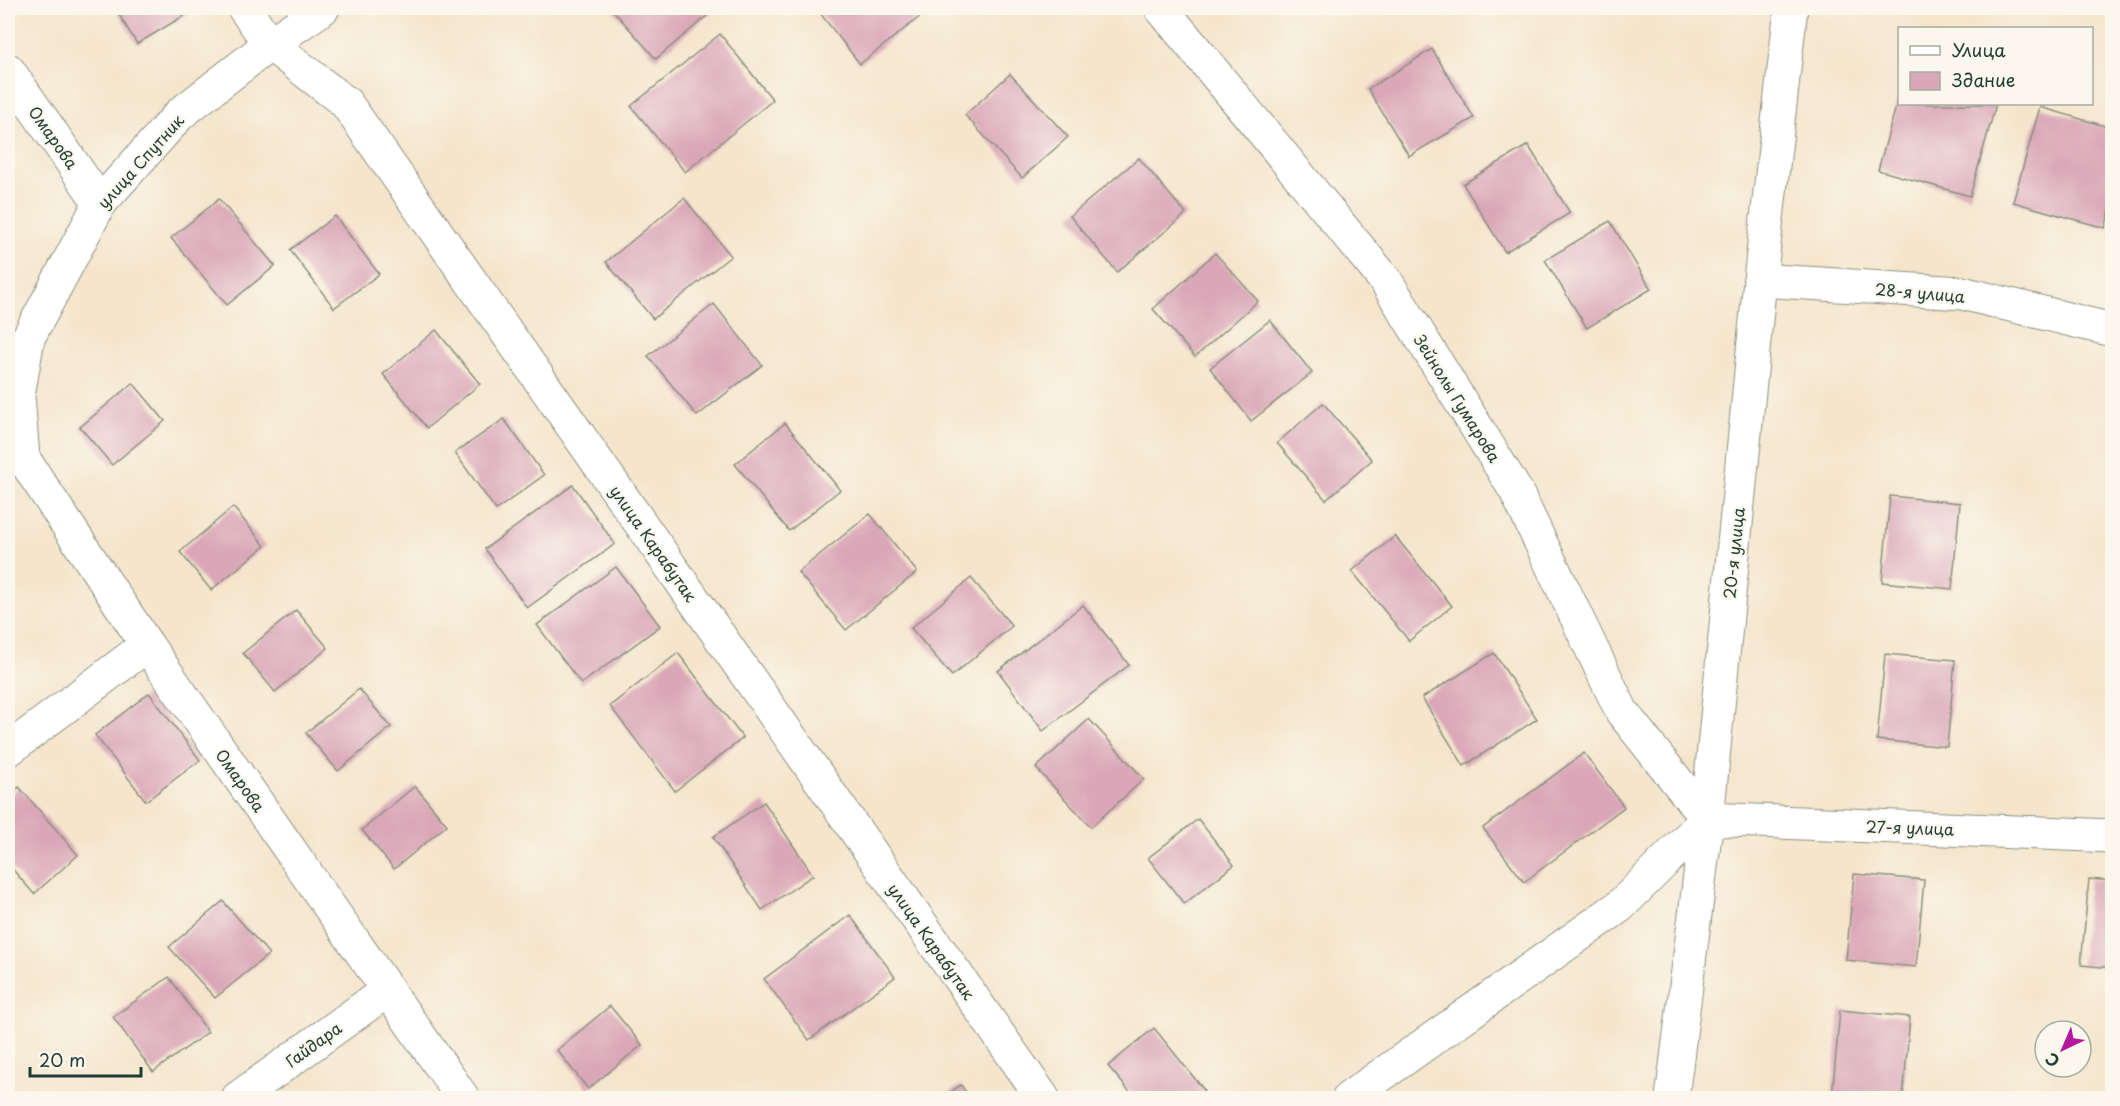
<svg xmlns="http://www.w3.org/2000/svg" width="2120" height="1106" viewBox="0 0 2120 1106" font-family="'Playpen Sans',sans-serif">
<rect width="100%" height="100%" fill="#fbf7ec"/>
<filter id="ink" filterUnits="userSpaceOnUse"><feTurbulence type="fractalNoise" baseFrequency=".0167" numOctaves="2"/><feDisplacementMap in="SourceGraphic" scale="12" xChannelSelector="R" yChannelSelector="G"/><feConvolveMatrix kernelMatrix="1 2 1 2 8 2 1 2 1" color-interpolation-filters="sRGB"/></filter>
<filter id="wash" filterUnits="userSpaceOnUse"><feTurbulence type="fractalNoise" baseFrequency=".008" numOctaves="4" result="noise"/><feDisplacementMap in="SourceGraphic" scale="24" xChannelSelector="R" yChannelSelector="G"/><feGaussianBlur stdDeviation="1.35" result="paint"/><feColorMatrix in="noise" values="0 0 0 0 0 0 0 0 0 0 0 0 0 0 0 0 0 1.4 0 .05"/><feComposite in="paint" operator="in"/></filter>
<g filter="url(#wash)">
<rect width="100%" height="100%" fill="#f5e5cc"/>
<g id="blocks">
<g fill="#daa7b8">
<path d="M115 8H197L137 44Z"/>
<path d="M611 8H714L715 9 656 59Z"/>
<path d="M816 8H931L860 64Z"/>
<path d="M720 34 773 100 685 172 631 106Z"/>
<path d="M1432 49 1474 118 1409 156 1368 89Z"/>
<path d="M1010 74 1068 137 1022 178 965 115Z"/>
<path d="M1899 96 1900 104H1996L1970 196 1878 170Z"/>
<path d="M2040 107 2112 128V203L2105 228 2013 202Z"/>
<path d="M1528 145 1570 213 1505 252 1463 184Z"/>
<path d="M1139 158 1186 214 1117 272 1070 216Z"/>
<path d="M684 198 731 256 653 319 606 262Z"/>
<path d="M219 199 275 266 227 305 171 238Z"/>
<path d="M335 216 379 274 334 308 290 250Z"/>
<path d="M1610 221 1651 289 1587 328 1545 260Z"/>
<path d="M1215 253 1258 301 1195 357 1153 309Z"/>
<path d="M714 304 762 365 697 416 648 356Z"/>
<path d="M1270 320 1312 373 1251 421 1210 368Z"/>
<path d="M436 330 480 384 427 428 383 374Z"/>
<path d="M133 383 165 421 112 465 80 427Z"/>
<path d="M1323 403 1372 460 1326 500 1277 443Z"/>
<path d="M504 419 544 475 496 510 455 453Z"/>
<path d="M785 423 840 490 789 531 735 464Z"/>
<path d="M573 485 615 544 527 608 485 549Z"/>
<path d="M1890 496 1960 503 1952 589 1882 582Z"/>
<path d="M233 507 265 546 211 590 180 552Z"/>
<path d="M870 514 917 572 846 630 798 572Z"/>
<path d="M1395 536 1452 606 1409 641 1352 571Z"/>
<path d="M616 567 660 626 581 684 537 625Z"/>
<path d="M971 578 1012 626 952 676 911 628Z"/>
<path d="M1083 605 1129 665 1043 731 998 671Z"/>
<path d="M296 610 328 648 275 692 243 653Z"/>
<path d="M678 653 743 738 675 791 610 706Z"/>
<path d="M1494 653 1537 719 1464 766 1422 698Z"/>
<path d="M1885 654 1955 660 1947 747 1877 740Z"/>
<path d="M359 689 391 727 338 771 306 733Z"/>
<path d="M149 693 200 760 146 801 95 735Z"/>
<path d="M1089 719 1144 779 1091 827 1036 768Z"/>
<path d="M1584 753 1624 807 1524 882 1483 828Z"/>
<path d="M415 786 447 825 394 869 362 830Z"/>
<path d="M19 787 78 855 34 894 8 864V797Z"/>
<path d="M764 802 813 875 762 910 713 837Z"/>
<path d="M1198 819 1234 865 1184 904 1148 858Z"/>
<path d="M1854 874 1924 880 1916 967 1846 960Z"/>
<path d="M2089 879 2112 881V968L2081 965Z"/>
<path d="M223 901 269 954 215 998 169 947Z"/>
<path d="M850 915 895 977 809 1040 764 979Z"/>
<path d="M169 977 208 1032 153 1072 113 1017Z"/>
<path d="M610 1006 642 1045 588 1089 557 1050Z"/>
<path d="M1840 1010 1910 1017 1903 1098 1832 1097Z"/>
<path d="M1154 1028 1204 1090 1194 1098H1135L1108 1066Z"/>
<path d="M961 1085 970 1098H941Z"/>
</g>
</g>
</g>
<g filter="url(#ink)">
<use href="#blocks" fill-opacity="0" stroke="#8a9180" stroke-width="1.5"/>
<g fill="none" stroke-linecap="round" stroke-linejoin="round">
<g stroke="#8a9180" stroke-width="35">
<g id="minor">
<path d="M244 8 270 44 346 103 1043 1098"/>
<path d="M323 8 270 44 180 114 100 203 28 338 18 396 23 458 147 645 463 1098"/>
<path d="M1161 8 1386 281 1516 491 1622 712 1707 819"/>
<path d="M8 70 100 203"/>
<path d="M1760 280 1962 293 2112 330"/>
<path d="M8 750 147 645"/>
<path d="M1707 819 2112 836"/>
<path d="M238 1098 388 990"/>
<path d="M1349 1098 1620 906 1707 819"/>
<path d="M1672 1098 1707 819 1760 280 1791 8"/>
</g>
</g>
<use href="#minor" stroke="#fff" stroke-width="33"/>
</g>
</g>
<g text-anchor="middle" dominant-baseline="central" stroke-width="4.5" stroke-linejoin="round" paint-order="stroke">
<g font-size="16" fill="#1f3d34" stroke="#fbf7ec">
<text transform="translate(54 137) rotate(55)">Омарова</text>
<text transform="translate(140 161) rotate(-48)">улица Спутник</text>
<text transform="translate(1920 292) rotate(5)">28-я улица</text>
<text transform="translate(1458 398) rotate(58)">Зейнолы Гумарова</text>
<text transform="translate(654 543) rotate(55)">улица Карабутак</text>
<text transform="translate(1733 553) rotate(-84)">20-я улица</text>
<text transform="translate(241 780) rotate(55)">Омарова</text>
<text transform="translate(1910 827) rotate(2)">27-я улица</text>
<text transform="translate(932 941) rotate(55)">улица Карабутак</text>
<text transform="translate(313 1044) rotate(-36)">Гайдара</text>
</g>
</g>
<rect width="2120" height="1106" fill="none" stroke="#fbf7ec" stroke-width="30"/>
<rect x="1898" y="27" width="195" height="78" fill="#fbf7ec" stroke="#a3ada2" stroke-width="1.5"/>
<rect x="1910" y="46" width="30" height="9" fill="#ffffff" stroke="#a3ada2" stroke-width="1.5"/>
<text x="1952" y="57" font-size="18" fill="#1f3d34">Улица</text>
<rect x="1910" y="72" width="30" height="18" fill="#daa7b8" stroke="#a3ada2" stroke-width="1.5"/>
<text x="1952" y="87" font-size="18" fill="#1f3d34">Здание</text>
<g transform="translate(2063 1049) rotate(224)"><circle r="28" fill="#fbf7ec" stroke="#a3ada2" stroke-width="1.5"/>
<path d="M0-4.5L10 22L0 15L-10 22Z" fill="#b5179e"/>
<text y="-9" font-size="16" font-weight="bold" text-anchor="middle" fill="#1f3d34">С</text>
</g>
<path d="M30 1067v9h111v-9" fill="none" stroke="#1f3d34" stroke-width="3"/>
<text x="39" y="1067" font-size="18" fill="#1f3d34" stroke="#fbf7ec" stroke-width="4.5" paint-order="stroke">20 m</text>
</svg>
